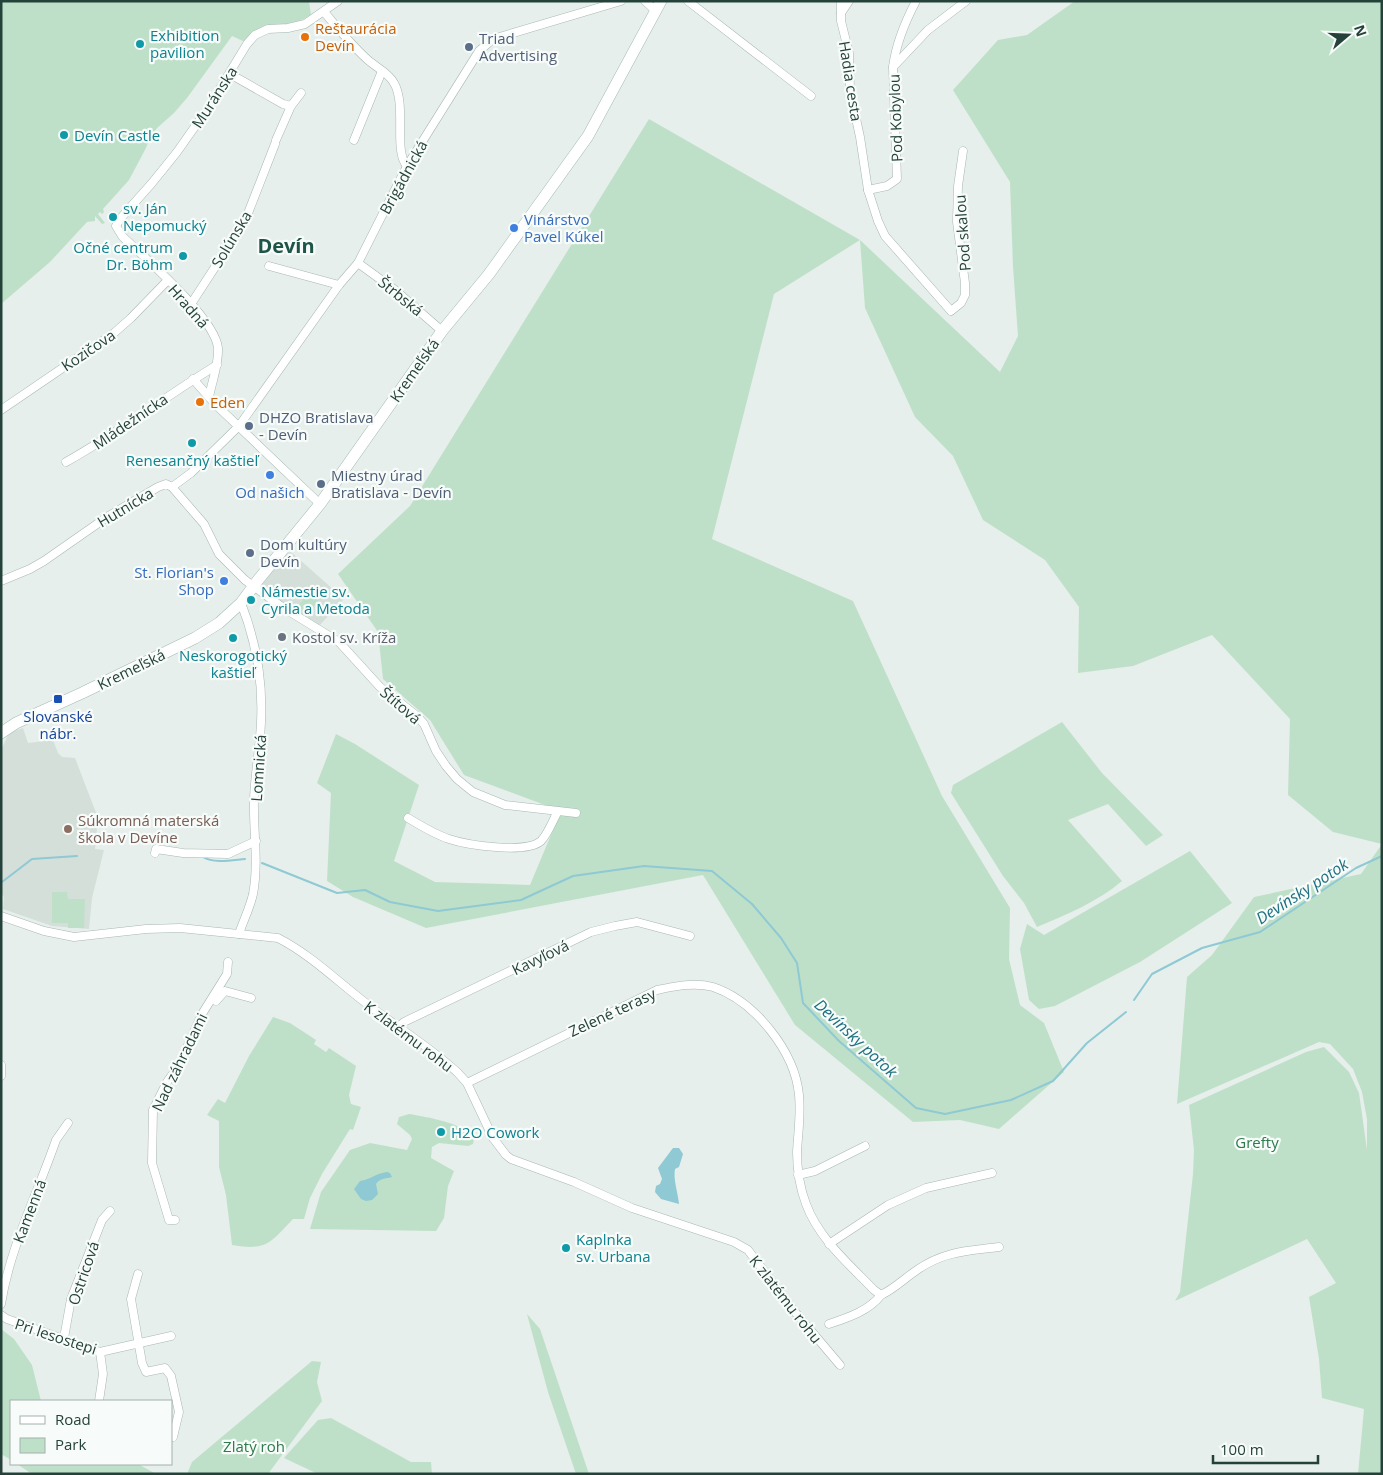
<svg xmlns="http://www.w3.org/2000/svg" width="1383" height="1475" viewBox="0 0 1383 1475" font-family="'Open Sans',sans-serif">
<rect width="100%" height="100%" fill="#e6efeb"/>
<g fill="#d4dfda">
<path d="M290 551 344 599 318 627 291 611 263 589 260 584Z"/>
<path d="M23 728 28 743 53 740 58 753 62 757 75 758 98 818 95 849 104 850 92 898 89 929 52 926 3 909 4 897 1 893V750L9 733Z"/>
</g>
<g fill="#bfe0c8">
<path d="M1 1H309L311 15C306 17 301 21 296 22 275 28 260 21 245 42L232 36 187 98 174 113 157 128 149 140 146 148 129 180 103 209 104 212 102 214 100 212 98 214 105 223 102 224 95 216V221L87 222 50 262 1 304Z"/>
<path d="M1075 1H1382V1474H1358L1364 1409 1322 1398 1319 1359 1309 1297 1336 1283 1307 1239 1175 1301 1180 1292 1193 1174 1194 1150 1189 1105 1306 1052 1324 1047 1349 1072 1359 1093 1367 1150V1119L1362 1092 1353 1069 1330 1044 1319 1042 1177 1104 1187 977 1212 955 1254 897 1361 874 1382 844 1333 832 1288 795 1290 719 1212 635 1133 666 1078 673 1079 607 1045 560 983 520 953 456 915 417 865 308 860 240 774 294 712 539 853 601 942 796 1010 908 1009 959 1020 1005 1044 1023 1064 1072 999 1129 960 1120 913 1122 795 1025 703 875 426 928 353 897 327 881 331 793 317 783 336 734 355 744 419 785 394 861 435 882 530 885 561 811 464 775 430 720 383 679 378 632 338 574 410 506 649 119 860 240 1000 372 1018 336 1013 267 1010 182 953 90 998 40 1027 35Z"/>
<path d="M317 585 326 592 303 618 293 612 312 589H314Z"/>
<path d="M1062 722 1102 773 1163 835 1146 846 1108 804 1068 820 1122 881C1098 902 1065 915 1037 927L1024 903 1003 876 951 793 953 785Z"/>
<path d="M1190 851 1232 903 1140 962 1055 1006 1039 1009 1029 1000 1020 949 1027 924 1044 935Z"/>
<path d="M52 892H67L68 899H85L84 928H68V923H52Z"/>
<path d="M273 1017 290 1023 316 1040 314 1044 326 1052 329 1048 356 1066 349 1095 351 1104 361 1107 353 1130 350 1129 322 1174 310 1198 304 1219H293C270 1243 267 1251 232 1245L226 1195 219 1167V1121L207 1115 218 1099 225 1103 249 1056Z"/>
<path d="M409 1114C426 1117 465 1123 474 1138L473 1144 468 1146 439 1143 432 1147 431 1158 454 1171 448 1186 444 1218 436 1231 310 1229 321 1192 350 1150 370 1143 407 1150 412 1139 410 1135 397 1124 399 1117Z"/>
<path d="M527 1314 540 1329 589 1474H576L548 1392Z"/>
<path d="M1 1329 14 1339 32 1365 41 1401H11V1460L1 1454Z"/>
<path d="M312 1361 321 1362 317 1382 322 1401 268 1474H187L192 1462Z"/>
<path d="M331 1418 411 1462H431L432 1474H318L284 1458 318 1420Z"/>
<path d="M17 1464H138L156 1474H32Z"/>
</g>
<g fill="#8ec9d4">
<path d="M673 1148H679L683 1154 679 1167 675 1169C673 1179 678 1193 679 1204L661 1199 655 1192 656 1186 660 1184 662 1179 658 1168Z"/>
<path d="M387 1172 390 1173 392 1177C385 1179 380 1178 376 1184L378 1194 372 1200 366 1201 361 1199 354 1189 360 1181C370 1180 376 1173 387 1172Z"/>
</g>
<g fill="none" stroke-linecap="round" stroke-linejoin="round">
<g stroke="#8ec9d4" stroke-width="2">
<path d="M203 857C214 864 233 860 245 859"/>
<path d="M262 863 337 893 365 890 390 902 438 911 521 900 573 876 644 866 712 871 752 904 781 938 797 963 803 1003 839 1041 916 1108 945 1114 1011 1100 1053 1081 1087 1043 1126 1012"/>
<path d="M2 882 32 859 77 856"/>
<path d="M1134 1000 1152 974 1202 948 1260 932 1356 868 1382 856"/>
</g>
<g stroke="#a8b8b2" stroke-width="9">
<g id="street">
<path d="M645 1 656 11"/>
<path d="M688 1 811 96"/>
<path d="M841 1V21L849 53 850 91 860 137 868 190 878 221 885 236 951 311 961 303 965 295V283L957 222 958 186 963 151"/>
<path d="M324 12C338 28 352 46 368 60 377 68 389 73 394 83 407 105 393 151 407 166"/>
<path d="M841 13 849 1"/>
<path d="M893 67 928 30 966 1"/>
<path d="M230 74 283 104 291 106"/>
<path d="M276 140 291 106 301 93"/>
<path d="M354 140 382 71"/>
<path d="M868 190 887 186 897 179 893 67C896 43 905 22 916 1"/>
<path d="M358 263 395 290 442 331"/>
<path d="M269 266 339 285"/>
<path d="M191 304 245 221 275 144"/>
<path d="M193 379 216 405 320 504"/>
<path d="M209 397C212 381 219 364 218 348 215 318 145 258 122 236L116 226 120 219 152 183 177 152 208 108 247 44 255 35 268 29 288 28 305 24 338 1"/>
<path d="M1 410 114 333 131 318 167 281"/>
<path d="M66 462C118 433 166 396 217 365"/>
<path d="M172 487 191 473 239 426 339 285 358 263 407 166 479 51 493 39 621 1"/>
<path d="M1 581 30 569 44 561 107 517 158 487 166 484 172 487 204 524 219 554 245 580 282 607 339 642 380 687 417 716 424 724 436 751 446 766 457 779 473 792 505 805 576 813"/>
<path d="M408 818C421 826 434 834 449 839 467 845 526 854 541 841 548 834 553 820 558 811"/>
<path d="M155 853 156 849 183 853 228 854 256 841"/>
<path d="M1 916 44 931 74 937 146 929 180 928 278 938C313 956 340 984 371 1007 400 1029 431 1048 458 1073L467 1083 493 1138 506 1155 511 1159 574 1182 632 1208 734 1242 748 1250 795 1312 840 1365"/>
<path d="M239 934C243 921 250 908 253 894 259 862 253 831 254 799 255 773 260 748 261 722 263 682 256 641 241 603"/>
<path d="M216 1001 225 991 251 998"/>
<path d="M398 1027 404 1022 591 932 615 926 637 922 690 936"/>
<path d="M1 1065V1076"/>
<path d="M467 1083 657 990C675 986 695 982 713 987 755 1001 795 1052 799 1095 801 1115 798 1133 797 1152 797 1170 800 1188 806 1204 819 1239 849 1264 874 1290L881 1295C894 1289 905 1278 917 1270 944 1251 968 1251 999 1247"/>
<path d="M798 1175 815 1171 865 1146"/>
<path d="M175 1220H169L152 1163 153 1110 167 1082 179 1065 202 1014 227 974 228 962"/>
<path d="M829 1244 888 1205 926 1188 992 1173"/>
<path d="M138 1274 131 1299 142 1363 146 1372 165 1368 171 1376 179 1412 173 1437"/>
<path d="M1 1304C10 1247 37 1195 56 1140L68 1123"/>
<path d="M1 1315 7 1319 100 1352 171 1336"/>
<path d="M829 1324C847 1318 869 1311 881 1295"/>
<path d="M64 1338 71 1299 102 1220 110 1211"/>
<path d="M99 1401 103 1374 100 1352"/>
</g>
</g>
<g stroke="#a4bbb3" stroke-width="12">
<path id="secondary" d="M1 733 16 723 82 693 195 638 219 623 241 603 258 580 320 504 442 331 489 274 588 136 661 1"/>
</g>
<use href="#street" stroke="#fff" stroke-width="8"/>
<use href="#secondary" stroke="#fff" stroke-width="11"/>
</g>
<g fill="#e8710a" stroke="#f7fbf9" stroke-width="2">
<circle cx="305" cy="37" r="5"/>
<circle cx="200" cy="402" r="5"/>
</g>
<g fill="#0f9aa8" stroke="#f7fbf9" stroke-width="2">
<circle cx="140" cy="44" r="5"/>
<circle cx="64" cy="135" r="5"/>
<circle cx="113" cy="217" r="5"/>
<circle cx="183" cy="256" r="5"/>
<circle cx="192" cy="443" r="5"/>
<circle cx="251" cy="600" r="5"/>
<circle cx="233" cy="638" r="5"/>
<circle cx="441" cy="1132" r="5"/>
<circle cx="566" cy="1248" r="5"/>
</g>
<g fill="#5c6f8a" stroke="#f7fbf9" stroke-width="2">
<circle cx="469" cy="47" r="5"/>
<circle cx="249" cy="426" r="5"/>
<circle cx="321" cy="484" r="5"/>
<circle cx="250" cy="553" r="5"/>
</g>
<g fill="#3f7fe0" stroke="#f7fbf9" stroke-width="2">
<circle cx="514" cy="228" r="5"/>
<circle cx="270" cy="475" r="5"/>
<circle cx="224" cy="581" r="5"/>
</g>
<circle fill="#6b7280" stroke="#f7fbf9" stroke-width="2" cx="282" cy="637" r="5"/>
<rect fill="#1a4fb4" stroke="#f7fbf9" stroke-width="2" x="53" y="694" width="10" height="10" rx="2.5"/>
<circle fill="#8d6e63" stroke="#f7fbf9" stroke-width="2" cx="68" cy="829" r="5"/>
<g text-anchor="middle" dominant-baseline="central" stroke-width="4.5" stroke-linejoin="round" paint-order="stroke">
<g font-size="15" fill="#c56008" stroke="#f7fbf9" text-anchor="start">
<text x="315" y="28">Reštaurácia<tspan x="315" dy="17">Devín</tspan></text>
<text x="210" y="402">Eden</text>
</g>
<g font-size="15" fill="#0d838f" stroke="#f7fbf9" text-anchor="start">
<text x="150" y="35">Exhibition<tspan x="150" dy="17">pavilion</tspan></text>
<text x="74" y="135">Devín Castle</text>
<text x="123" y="208">sv. Ján<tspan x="123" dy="17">Nepomucký</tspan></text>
<text x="173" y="247" text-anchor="end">Očné centrum<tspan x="173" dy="17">Dr. Böhm</tspan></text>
<text x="192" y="460" text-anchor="middle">Renesančný kaštieľ</text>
<text x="261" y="591">Námestie sv.<tspan x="261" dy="17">Cyrila a Metoda</tspan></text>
<text x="233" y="655" text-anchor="middle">Neskorogotický<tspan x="233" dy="17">kaštieľ</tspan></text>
<text x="451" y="1132">H2O Cowork</text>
<text x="576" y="1239">Kaplnka<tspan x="576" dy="17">sv. Urbana</tspan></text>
</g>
<g font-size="15" fill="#4e5e75" stroke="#f7fbf9" text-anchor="start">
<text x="479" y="38">Triad<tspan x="479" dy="17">Advertising</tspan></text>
<text x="259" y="417">DHZO Bratislava<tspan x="259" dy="17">- Devín</tspan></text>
<text x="331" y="475">Miestny úrad<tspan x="331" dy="17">Bratislava - Devín</tspan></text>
<text x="260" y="544">Dom kultúry<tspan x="260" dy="17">Devín</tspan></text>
</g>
<g font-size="15" fill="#24423a" stroke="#f7fbf9">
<text transform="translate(851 81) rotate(81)">Hadia cesta</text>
<text transform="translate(214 97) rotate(-57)">Muránska</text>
<text transform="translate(895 118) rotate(-92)">Pod Kobylou</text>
<text transform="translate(403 177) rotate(-61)">Brigádnická</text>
<text transform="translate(962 233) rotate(-94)">Pod skalou</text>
<text transform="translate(231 239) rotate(-59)">Solúnska</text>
<text transform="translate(401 296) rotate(39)">Štrbská</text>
<text transform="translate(189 306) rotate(49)">Hradná</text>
<text transform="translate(88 350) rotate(-34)">Kozičova</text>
<text transform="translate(414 370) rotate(-55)">Kremeľská</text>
<text transform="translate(130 421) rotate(-34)">Mládežnícka</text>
<text transform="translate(125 507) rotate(-31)">Hutnícka</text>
<text transform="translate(131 669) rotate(-26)">Kremeľská</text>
<text transform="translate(401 705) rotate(41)">Štítová</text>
<text transform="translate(258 768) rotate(-86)">Lomnická</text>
<text transform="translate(540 957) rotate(-26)">Kavyľová</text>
<text transform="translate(612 1012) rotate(-25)">Zelené terasy</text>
<text transform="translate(409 1036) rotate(37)">K zlatému rohu</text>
<text transform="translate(179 1062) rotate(-64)">Nad záhradami</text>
<text transform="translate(29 1211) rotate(-69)">Kamenná</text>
<text transform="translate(83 1273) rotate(-71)">Ostricová</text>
<text transform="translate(786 1299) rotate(52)">K zlatému rohu</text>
<text transform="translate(56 1336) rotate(18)">Pri lesostepi</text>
</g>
<g font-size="15" fill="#366cbe" stroke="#f7fbf9" text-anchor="start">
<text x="524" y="219">Vinárstvo<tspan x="524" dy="17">Pavel Kúkel</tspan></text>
<text x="270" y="492" text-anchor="middle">Od našich</text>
<text x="214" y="572" text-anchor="end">St. Florian's<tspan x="214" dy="17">Shop</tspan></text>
</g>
<g font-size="15" fill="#5b616d" stroke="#f7fbf9" text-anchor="start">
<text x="292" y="637">Kostol sv. Kríža</text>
</g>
<g font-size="15" fill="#164399" stroke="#f7fbf9">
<text x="58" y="716">Slovanské<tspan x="58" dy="17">nábr.</tspan></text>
</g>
<g font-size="15" fill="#785e54" stroke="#f7fbf9" text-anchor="start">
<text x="78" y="820">Súkromná materská<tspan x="78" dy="17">škola v Devíne</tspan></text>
</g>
<g font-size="15" fill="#2d7a4b" stroke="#f7fbf9">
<text x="1257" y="1142">Grefty</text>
<text x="254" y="1446">Zlatý roh</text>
</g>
<g font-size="16" font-style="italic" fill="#1c6f80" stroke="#f7fbf9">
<text transform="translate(1302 891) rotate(-33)">Devínsky potok</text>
<text transform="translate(856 1038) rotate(43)">Devínsky potok</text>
</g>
<g font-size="20" font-weight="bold" fill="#1f5548" stroke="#f7fbf9">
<text x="286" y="245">Devín</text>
</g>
</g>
<rect width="1383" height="1475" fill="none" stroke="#24423a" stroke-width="5"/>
<rect x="10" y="1400" width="162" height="65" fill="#f7fbf9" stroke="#a3b1ad"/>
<rect x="20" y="1416" width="25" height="8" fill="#ffffff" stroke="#a3b1ad"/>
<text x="55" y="1425" font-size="15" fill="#24423a">Road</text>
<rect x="20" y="1438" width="25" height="15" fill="#bfe0c8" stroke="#a3b1ad"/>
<text x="55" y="1450" font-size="15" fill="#24423a">Park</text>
<g transform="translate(1348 35) rotate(71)" stroke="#f7fbf9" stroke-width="4" paint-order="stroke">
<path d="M0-4L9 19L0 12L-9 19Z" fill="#24423a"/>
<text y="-8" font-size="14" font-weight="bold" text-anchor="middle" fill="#24423a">N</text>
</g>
<path d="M1213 1455v8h105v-8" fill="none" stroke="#24423a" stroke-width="2.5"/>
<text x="1220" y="1455" font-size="15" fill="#24423a" stroke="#f7fbf9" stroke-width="4" paint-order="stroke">100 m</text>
</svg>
